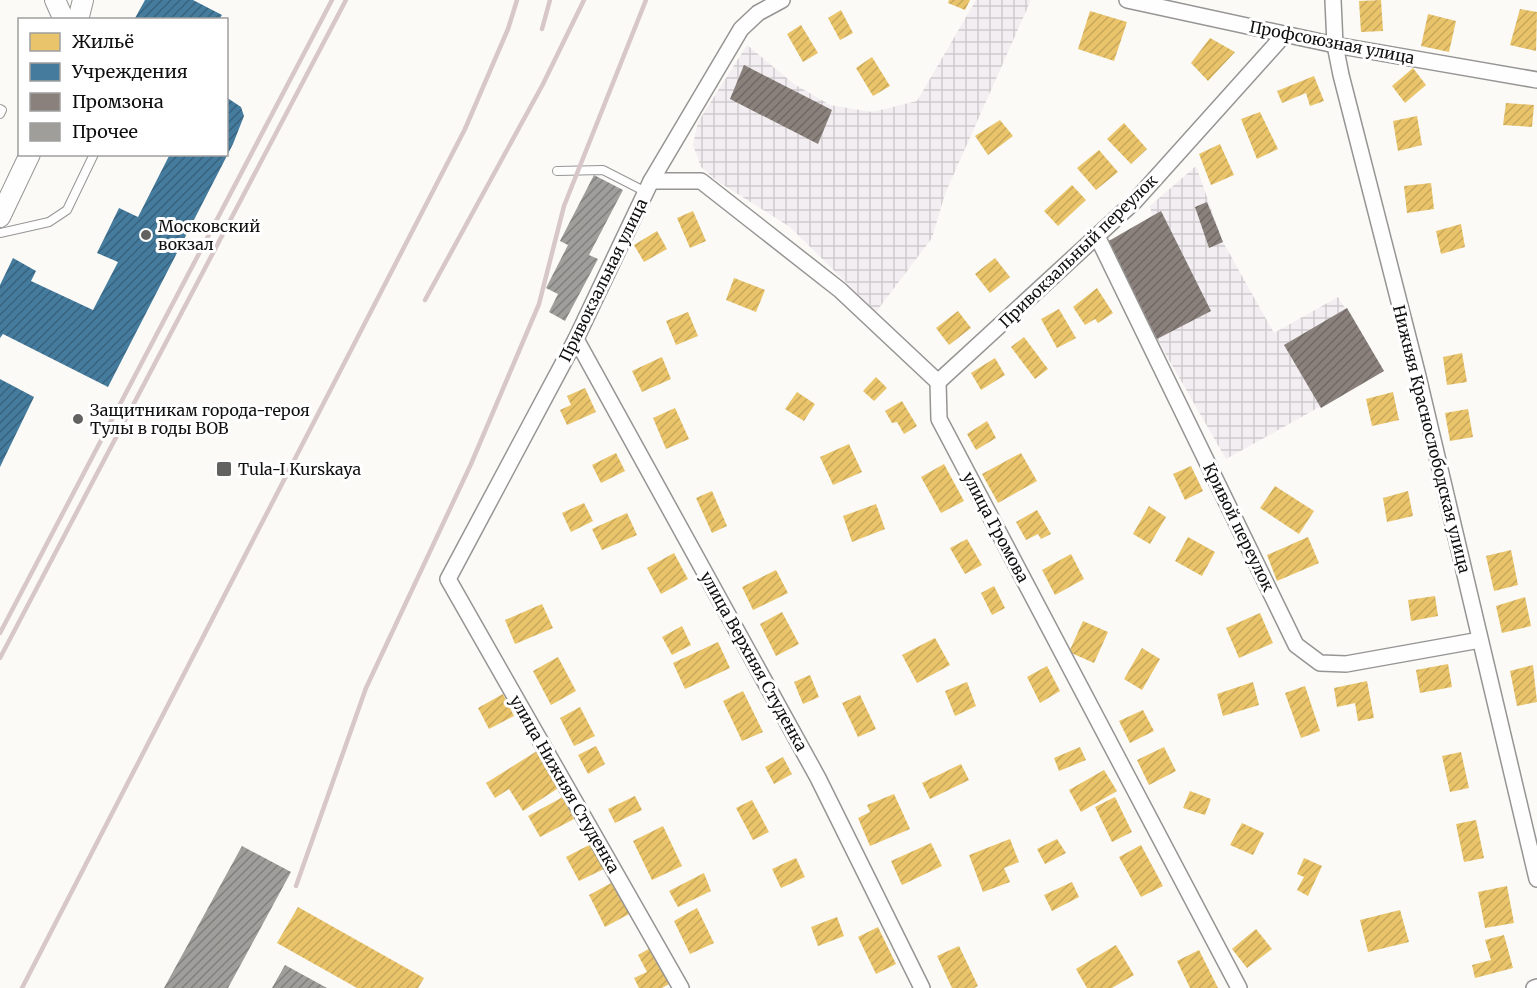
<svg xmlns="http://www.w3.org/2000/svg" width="1537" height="988" viewBox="0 0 1537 988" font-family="Merriweather,serif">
<defs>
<pattern id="industrial-grid" width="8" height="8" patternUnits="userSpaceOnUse" patternTransform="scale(1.5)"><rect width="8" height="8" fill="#f3eef1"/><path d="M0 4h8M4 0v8" fill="none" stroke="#cfcbce"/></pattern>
<pattern id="homes-hatch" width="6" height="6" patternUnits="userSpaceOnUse" patternTransform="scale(1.5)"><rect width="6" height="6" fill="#e9c46a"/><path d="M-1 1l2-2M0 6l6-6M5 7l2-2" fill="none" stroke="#c7a75b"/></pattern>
<pattern id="public-hatch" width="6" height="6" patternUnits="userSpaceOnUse" patternTransform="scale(1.5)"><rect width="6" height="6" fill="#457b9d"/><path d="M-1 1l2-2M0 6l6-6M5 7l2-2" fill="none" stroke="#38637f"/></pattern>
<pattern id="industry-hatch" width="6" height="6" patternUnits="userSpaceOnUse" patternTransform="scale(1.5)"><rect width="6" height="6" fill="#8a817c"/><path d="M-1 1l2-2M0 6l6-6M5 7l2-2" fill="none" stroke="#6f6864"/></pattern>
<pattern id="building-hatch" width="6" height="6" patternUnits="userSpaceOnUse" patternTransform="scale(1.5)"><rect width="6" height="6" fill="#9f9e9b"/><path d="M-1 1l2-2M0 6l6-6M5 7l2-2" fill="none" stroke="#807f7d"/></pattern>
</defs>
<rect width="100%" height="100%" fill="#fbfaf6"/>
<g fill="url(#industrial-grid)">
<path d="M976 0H1031L945 194 932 238 876 312 790 227 717 181 701 167 693 145 698 122 747 45 794 84 830 105 872 112 917 101Z"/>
<path d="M1196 166 1223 242 1274 333 1338 297 1384 371 1226 459 1157 339 1107 242 1152 216 1150 206Z"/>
</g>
<g fill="url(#homes-hatch)">
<path d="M949 0H970L965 10 948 3Z"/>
<path d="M1381 0 1383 31 1361 32 1359 1Z"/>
<path d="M1520 9 1537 12 1536 51 1510 45Z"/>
<path d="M841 10 853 33 840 40 828 18Z"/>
<path d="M1090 11 1127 22 1114 61 1078 49Z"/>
<path d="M1428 14 1456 21 1449 52 1421 46Z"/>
<path d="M801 25 818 53 803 62 787 34Z"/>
<path d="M1210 38 1235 52 1208 81 1191 63Z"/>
<path d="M872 57 890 86 873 96 856 68Z"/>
<path d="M1413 68 1426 85 1405 103 1392 86Z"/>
<path d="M1314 76 1324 101 1310 106 1306 93 1282 103 1277 91Z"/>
<path d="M1506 103 1534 105 1532 127 1503 125Z"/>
<path d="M1260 112 1278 149 1257 159 1241 119Z"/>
<path d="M1417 116 1422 145 1398 151 1393 121Z"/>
<path d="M1000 120 1013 136 988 155 975 136Z"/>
<path d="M1124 123 1147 149 1131 164 1107 139Z"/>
<path d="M1220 144 1234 175 1211 185 1199 154Z"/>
<path d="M1099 150 1118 172 1096 190 1077 168Z"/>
<path d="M1431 183 1434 209 1407 213 1404 186Z"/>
<path d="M1072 185 1086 200 1058 226 1044 211Z"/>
<path d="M693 211 706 241 690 248 677 218Z"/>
<path d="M1461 224 1465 247 1441 254 1436 231Z"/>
<path d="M657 231 667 249 644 262 634 245Z"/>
<path d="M995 258 1010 277 990 293 975 274Z"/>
<path d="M734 278 765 290 756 312 726 300Z"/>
<path d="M1097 288 1113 313 1098 323 1095 319 1085 325 1073 307Z"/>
<path d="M1059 309 1076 338 1057 348 1041 319Z"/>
<path d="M958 311 971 328 949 345 936 328Z"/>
<path d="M688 312 698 336 676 345 666 321Z"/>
<path d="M1024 337 1048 369 1035 379 1011 347Z"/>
<path d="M1462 353 1467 382 1447 385 1443 357Z"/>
<path d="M662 357 671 379 642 392 632 371Z"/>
<path d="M995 358 1005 375 981 390 971 373Z"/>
<path d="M876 377 887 388 874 401 863 391Z"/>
<path d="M585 388 596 412 567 425 560 410 571 405 567 396Z"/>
<path d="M797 392 815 404 804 421 785 409Z"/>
<path d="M1393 392 1399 420 1372 426 1366 399Z"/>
<path d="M902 401 917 426 904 434 897 422 892 423 885 411Z"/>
<path d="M675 408 689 439 666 449 653 418Z"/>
<path d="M1468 409 1473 437 1450 441 1445 413Z"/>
<path d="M987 421 996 438 976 450 967 434Z"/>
<path d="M849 444 862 472 833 485 820 457Z"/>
<path d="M616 453 625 471 601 483 592 465Z"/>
<path d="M1021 453 1037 481 998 503 982 474Z"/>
<path d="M944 464 964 501 941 513 921 477Z"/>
<path d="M1191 466 1203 491 1185 500 1173 474Z"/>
<path d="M1275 486 1314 511 1299 534 1260 508Z"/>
<path d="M712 491 727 526 712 533 696 498Z"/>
<path d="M1408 491 1413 516 1387 522 1383 498Z"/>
<path d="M584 503 593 521 571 532 562 513Z"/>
<path d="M876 504 885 529 852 542 843 516Z"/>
<path d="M1149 506 1166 517 1150 544 1133 534Z"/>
<path d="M1037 510 1051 534 1041 539 1038 534 1026 540 1016 522Z"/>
<path d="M627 513 637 535 602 550 592 529Z"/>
<path d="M1188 537 1215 552 1202 576 1175 561Z"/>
<path d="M1308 537 1319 563 1277 581 1267 555Z"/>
<path d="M967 539 982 565 965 574 950 548Z"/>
<path d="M1511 550 1518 585 1494 591 1486 556Z"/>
<path d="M674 553 688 579 661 594 647 568Z"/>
<path d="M1071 554 1084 579 1055 595 1042 570Z"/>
<path d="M776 570 788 593 753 610 742 587Z"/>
<path d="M994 586 1005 608 992 615 981 593Z"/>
<path d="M1435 596 1438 616 1411 621 1408 600Z"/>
<path d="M1525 597 1531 626 1502 633 1496 606Z"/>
<path d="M542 604 553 628 515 644 505 620Z"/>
<path d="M782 612 799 644 776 656 760 624Z"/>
<path d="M1260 613 1273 643 1239 658 1226 628Z"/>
<path d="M1083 621 1108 632 1094 663 1069 652Z"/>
<path d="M682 626 691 645 672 655 662 637Z"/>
<path d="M935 638 950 665 917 683 902 655Z"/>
<path d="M718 642 730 668 685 689 673 663Z"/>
<path d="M1142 648 1160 659 1142 690 1124 679Z"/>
<path d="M558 657 576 691 551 705 533 671Z"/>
<path d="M1448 664 1452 687 1420 693 1416 670Z"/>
<path d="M1533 665 1537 702 1517 706 1510 671Z"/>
<path d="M1047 666 1060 691 1040 703 1027 677Z"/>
<path d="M810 675 819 697 803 704 794 682Z"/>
<path d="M1367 681 1374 718 1358 721 1355 703 1337 707 1334 688Z"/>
<path d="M967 682 976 706 955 716 945 691Z"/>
<path d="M1253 682 1259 705 1223 716 1217 694Z"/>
<path d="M1305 686 1320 731 1301 738 1285 693Z"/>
<path d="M743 691 763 732 742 741 723 701Z"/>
<path d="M503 694 514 716 489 729 478 708Z"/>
<path d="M860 695 876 729 858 737 842 703Z"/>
<path d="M580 707 595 736 574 746 560 718Z"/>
<path d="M1143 710 1154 731 1130 743 1119 721Z"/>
<path d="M596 746 605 764 588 774 578 755Z"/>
<path d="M1080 747 1086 760 1059 771 1054 758Z"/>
<path d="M1164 747 1176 771 1149 785 1137 760Z"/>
<path d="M537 751 560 787 523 811 509 789 495 798 486 783Z"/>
<path d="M1461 752 1469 788 1450 792 1442 756Z"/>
<path d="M783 757 792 774 774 784 765 767Z"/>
<path d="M961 764 969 780 930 799 922 783Z"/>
<path d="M1104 770 1117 791 1081 812 1069 790Z"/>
<path d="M1190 791 1211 799 1205 815 1183 808Z"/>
<path d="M894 794 910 829 870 846 858 818 870 812 867 805Z"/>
<path d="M635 796 642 810 615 823 608 809Z"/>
<path d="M563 797 574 819 540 837 528 816Z"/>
<path d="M1115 797 1132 832 1112 842 1095 807Z"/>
<path d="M752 800 769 832 753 840 736 808Z"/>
<path d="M1476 820 1484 858 1464 862 1456 824Z"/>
<path d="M1242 823 1264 833 1253 855 1230 845Z"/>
<path d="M663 826 682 866 652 880 633 841Z"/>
<path d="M1010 839 1019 862 1004 868 1010 882 983 892 969 855Z"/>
<path d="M1057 839 1066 853 1045 864 1037 849Z"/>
<path d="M931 843 942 866 902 885 891 861Z"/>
<path d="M591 844 604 869 579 881 566 857Z"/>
<path d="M1141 845 1163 886 1141 897 1119 857Z"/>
<path d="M796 858 805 877 781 888 772 869Z"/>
<path d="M1304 858 1322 866 1308 896 1297 890 1304 877 1297 874Z"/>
<path d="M704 873 711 891 678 907 669 891Z"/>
<path d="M615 881 631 913 605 927 589 895Z"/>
<path d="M1072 882 1079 897 1052 911 1044 895Z"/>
<path d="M1507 886 1514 923 1485 928 1478 892Z"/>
<path d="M298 907 424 978 418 988H357L277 943Z"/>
<path d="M697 908 714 943 690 954 674 921Z"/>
<path d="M1400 910 1409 942 1368 952 1360 920Z"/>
<path d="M837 917 844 936 818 946 811 927Z"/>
<path d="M878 927 896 964 876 974 858 937Z"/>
<path d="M1256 929 1272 949 1247 968 1232 949Z"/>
<path d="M1504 935 1513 968 1475 978 1472 965 1491 960 1485 940Z"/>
<path d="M1116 945 1134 975 1112 988H1087L1076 969Z"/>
<path d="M654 946 673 982 662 988H639L634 978 647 972 638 955Z"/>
<path d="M959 946 978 986 974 988H952L937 956Z"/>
<path d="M1199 950 1218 988H1190L1177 961Z"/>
</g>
<g fill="url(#public-hatch)">
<path d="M145 0H193L222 15 219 20H134Z"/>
<path d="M226 97 241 107 244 116 233 144 108 387 3 334 0 338V285L13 258 36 271 31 281 93 310 118 262 97 253 119 208 138 217 170 154H226Z"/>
<path d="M0 379 34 397 0 467Z"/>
</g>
<g fill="url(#industry-hatch)">
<path d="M744 65 832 110 818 144 730 99Z"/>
<path d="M1207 202 1223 242 1209 248 1195 207Z"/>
<path d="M1161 211 1211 311 1157 339 1107 242Z"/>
<path d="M1347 308 1384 371 1321 408 1284 345Z"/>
</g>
<g fill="url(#building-hatch)">
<path d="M594 175 623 190 589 255 598 259 565 321 549 312 558 294 546 288 568 245 560 241Z"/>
<path d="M242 846 291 872 228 988H164Z"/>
<path d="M285 965 327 988H272Z"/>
</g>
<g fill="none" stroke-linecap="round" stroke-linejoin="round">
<g stroke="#969594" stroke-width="10">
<g id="service">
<path d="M0 109 2 110 0 114"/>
<path d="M557 171 603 170 646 192"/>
<path d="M0 233 49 222 67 210 94 154"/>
</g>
</g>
<g stroke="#969594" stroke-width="18">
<g id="minor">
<path d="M1127 0 1335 45 1537 80"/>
<path d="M1333 0 1335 45 1341 75 1417 372 1537 879"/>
<path d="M651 181H701L840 290 938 382 939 419 1239 988"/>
<path d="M1097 236 1296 645 1320 663 1346 664 1480 640"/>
<path d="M576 339 818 778 922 988"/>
<path d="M938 382 1135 201 1285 34"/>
<path d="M681 988 448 579 576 339 651 181 741 29 758 13 782 0"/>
<path d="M1534 988 1537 987"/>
</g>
</g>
<g stroke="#969594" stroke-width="22">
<g id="tertiary">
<path d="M55 0 64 20"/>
<path d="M78 20 83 0"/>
<path d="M0 217 30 154"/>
</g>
</g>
<use href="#service" stroke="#fefefe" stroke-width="8"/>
<use href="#minor" stroke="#fefefe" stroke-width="15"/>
<use href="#tertiary" stroke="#fefefe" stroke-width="20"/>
<g stroke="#d7c7c9" stroke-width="4.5">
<path d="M542 29 550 0"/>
<path d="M425 300 543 84 584 0"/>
<path d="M0 633 332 0"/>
<path d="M0 658 346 0"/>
<path d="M296 886 366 688 471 464 539 304 564 206 646 0"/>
<path d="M22 988 465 129 508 29 517 0"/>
</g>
</g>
<g fill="#626260" stroke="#fff" stroke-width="2">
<circle cx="146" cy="235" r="6"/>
<circle cx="78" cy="419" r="6"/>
<rect x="216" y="461" width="16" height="16" rx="3"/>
</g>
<g text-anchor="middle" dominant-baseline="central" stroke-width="6" stroke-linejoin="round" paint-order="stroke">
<g font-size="16" fill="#101010" stroke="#fff">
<text transform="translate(1332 42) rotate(11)">Профсоюзная улица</text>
<text transform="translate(1078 251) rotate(-44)">Привокзальный переулок</text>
<text transform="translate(603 280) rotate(-64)">Привокзальная улица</text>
<text transform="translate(1432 439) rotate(76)">Нижняя Краснослободская улица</text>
<text transform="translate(996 527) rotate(62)">улица Громова</text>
<text transform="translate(1239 527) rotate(64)">Кривой переулок</text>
<text transform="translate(754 661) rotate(61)">улица Верхняя Cтуденка</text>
<text transform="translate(565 784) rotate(60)">улица Нижняя Cтуденкa</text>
</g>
<g font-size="16" fill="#101010" stroke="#fff" text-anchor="start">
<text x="158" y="226">Московский<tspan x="158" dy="18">вокзал</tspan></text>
<text x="90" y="410">Защитникам города-героя<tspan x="90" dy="18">Тулы в годы ВОВ</tspan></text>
<text x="238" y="469">Tula-I Kurskaya</text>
</g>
</g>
<rect x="18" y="18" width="210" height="138" fill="#ffffff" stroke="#9f9f9f" stroke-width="1.5"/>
<rect x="30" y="33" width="30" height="18" fill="#e9c46a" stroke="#9f9f9f" stroke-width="1.5"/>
<text x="72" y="48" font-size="18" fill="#101010">Жильё</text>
<rect x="30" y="63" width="30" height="18" fill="#457b9d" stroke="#9f9f9f" stroke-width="1.5"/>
<text x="72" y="78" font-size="18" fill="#101010">Учреждения</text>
<rect x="30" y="93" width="30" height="18" fill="#8a817c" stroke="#9f9f9f" stroke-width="1.5"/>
<text x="72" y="108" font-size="18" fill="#101010">Промзона</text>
<rect x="30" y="123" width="30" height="18" fill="#9f9e9b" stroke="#9f9f9f" stroke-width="1.5"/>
<text x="72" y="138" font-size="18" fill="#101010">Прочее</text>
</svg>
